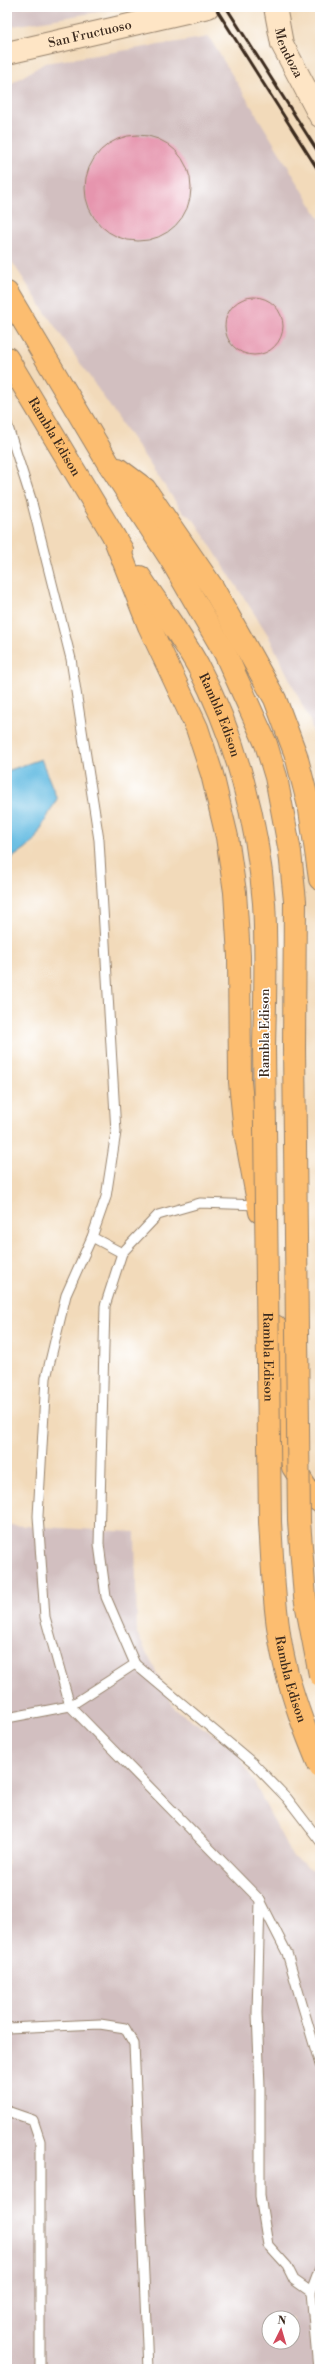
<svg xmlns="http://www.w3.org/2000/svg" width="327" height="2376" viewBox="0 0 327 2376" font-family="'Libre Bodoni',serif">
<rect width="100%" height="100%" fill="#fff"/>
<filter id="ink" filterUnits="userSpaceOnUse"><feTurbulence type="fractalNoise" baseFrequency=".025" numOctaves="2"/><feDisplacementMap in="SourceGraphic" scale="8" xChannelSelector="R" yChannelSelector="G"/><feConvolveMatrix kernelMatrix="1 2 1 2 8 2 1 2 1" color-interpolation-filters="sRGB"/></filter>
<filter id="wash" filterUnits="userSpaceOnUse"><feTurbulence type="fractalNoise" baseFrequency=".012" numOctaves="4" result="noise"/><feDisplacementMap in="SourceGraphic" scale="16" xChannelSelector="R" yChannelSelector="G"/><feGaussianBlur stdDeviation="0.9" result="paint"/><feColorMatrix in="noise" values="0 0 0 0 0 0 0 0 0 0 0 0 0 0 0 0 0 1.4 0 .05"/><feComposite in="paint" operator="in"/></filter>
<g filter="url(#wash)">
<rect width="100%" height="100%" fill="#f2daba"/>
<g fill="#d2bfc0" fill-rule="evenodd">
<path d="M7 7H128L7 27Z"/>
<path d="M209 37 320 219V760L310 721 268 635 194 520 182 511 45 312 7 254V86L45 63Z"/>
<path d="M7 1525 135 1532 137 1634 175 1709 234 1748 246 1767 292 1856 320 1875V2369H7ZM269 2318H293V2342H269Z"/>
</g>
<path fill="#65bce2" stroke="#507380" d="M41 759 57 799 33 843 12 858 7 888V771Z"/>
<g id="blocks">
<g fill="#e695ae">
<circle cx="138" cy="188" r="53"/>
<circle cx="254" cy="326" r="29"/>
</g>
</g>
</g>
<g filter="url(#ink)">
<use href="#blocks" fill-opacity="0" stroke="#96826c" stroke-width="1"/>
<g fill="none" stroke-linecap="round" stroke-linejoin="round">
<g stroke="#96826c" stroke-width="11">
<g id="lane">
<path d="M7 424 31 499 71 659 99 840 116 1132 106 1197 92 1237 66 1295 46 1378 38 1516 45 1617 70 1706 260 1900 287 1953 320 2065"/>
<path d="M259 1205 200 1203 158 1215 122 1253 105 1306 99 1544 106 1597 135 1664 254 1764 287 1798 320 1841"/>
<path d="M92 1237 122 1253"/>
<path d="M7 1718 70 1706 135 1664"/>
<path d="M260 1901 257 2013 260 2087V2196L268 2245 287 2266 294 2280 311 2292"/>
<path d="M7 2028 100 2024 125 2028 134 2044 148 2369"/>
<path d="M7 2111 33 2120 40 2141V2369"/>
<path d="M318 2369 311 2292 320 2268"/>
</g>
</g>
<g stroke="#96826c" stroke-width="24">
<g id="secondary">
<path id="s1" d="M275 7 282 44 320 116"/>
<path id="s2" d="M7 53 208 7"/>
</g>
</g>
<g stroke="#96826c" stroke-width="24">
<g id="primary">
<path d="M7 293 107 461 170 558 225 653 266 744 276 777 290 852 295 901 294 1047"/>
<path id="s3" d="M7 358 122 550"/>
<path d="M118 469 145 489 213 588 275 699 296 755 310 810 320 879"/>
<path d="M114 537 149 626 197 728 212 774 227 837 235 892 239 956 240 1082 245 1132 260 1212"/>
<path id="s4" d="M140 577C159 606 181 635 198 666 236 737 258 823 264 903 267 951 265 1000 264 1048"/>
<path d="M275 1326 293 1467 310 1494 320 1502"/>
</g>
</g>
<use href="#lane" stroke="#fff" stroke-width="9"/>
<use href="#secondary" stroke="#fee5c5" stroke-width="22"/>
<use href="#primary" stroke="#fcbd6f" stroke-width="22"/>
<g stroke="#3b2a1e" stroke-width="3">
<path d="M215 7 320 173"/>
<path d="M226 7 320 155"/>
</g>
<g stroke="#96826c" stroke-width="24" stroke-linecap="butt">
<g id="primary-bridge">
<path d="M294 1047 299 1521 305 1597 320 1675"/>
<path id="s5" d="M264 1048 270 1522C273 1569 274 1619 285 1665 293 1700 306 1733 320 1767"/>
</g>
</g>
<use href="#primary-bridge" stroke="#fcbd6f" stroke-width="22"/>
</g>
</g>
<g text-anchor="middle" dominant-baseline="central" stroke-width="3" stroke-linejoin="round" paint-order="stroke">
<g font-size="13" fill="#3b2a1e" stroke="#fff">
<text stroke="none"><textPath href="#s2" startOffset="85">San Fructuoso</textPath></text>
<text stroke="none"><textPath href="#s1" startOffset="48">Mendoza</textPath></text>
<text stroke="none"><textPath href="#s3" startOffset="92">Rambla Edison</textPath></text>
<text stroke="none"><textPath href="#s4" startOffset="160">Rambla Edison</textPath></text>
<text transform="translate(265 1033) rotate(-90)">Rambla Edison</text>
<text stroke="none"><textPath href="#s5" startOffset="309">Rambla Edison</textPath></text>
<text stroke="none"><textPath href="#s5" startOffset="633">Rambla Edison</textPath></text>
</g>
</g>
<rect width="327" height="2376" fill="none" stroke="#fff" stroke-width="24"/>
<g transform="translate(281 2330) rotate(5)"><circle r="19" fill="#ffffff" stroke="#b1aaa5"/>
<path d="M0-3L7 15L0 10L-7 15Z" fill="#d1495b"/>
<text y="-6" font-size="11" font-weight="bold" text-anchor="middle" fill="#3b2a1e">N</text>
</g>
</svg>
